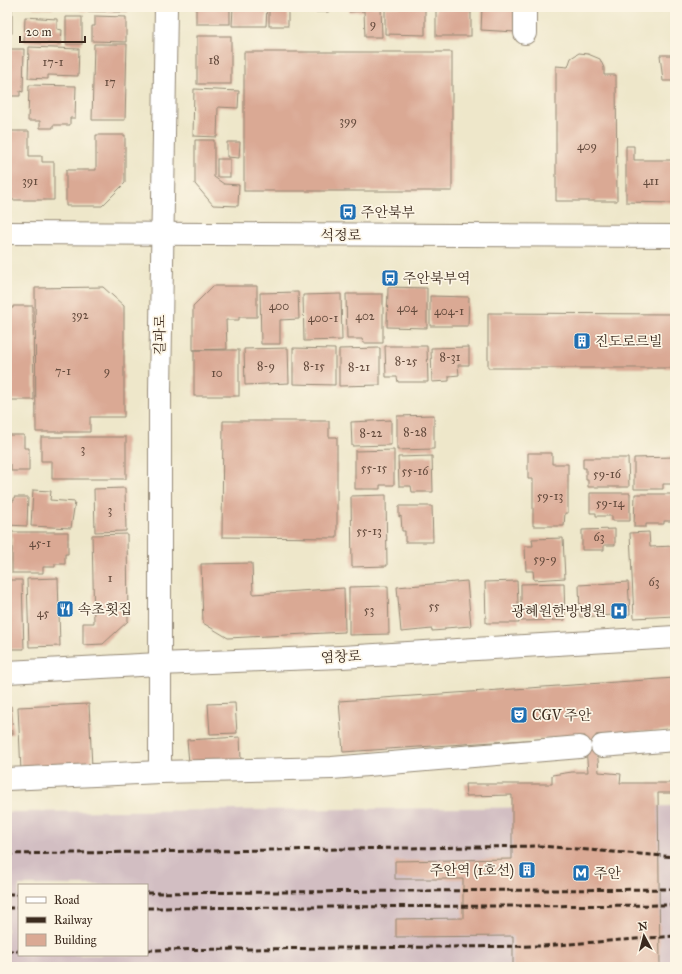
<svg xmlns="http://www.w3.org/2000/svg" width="682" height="974" viewBox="0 0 682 974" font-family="'IM FELL Great Primer','Noto Serif KR',serif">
<rect width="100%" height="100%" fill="#fcf5e5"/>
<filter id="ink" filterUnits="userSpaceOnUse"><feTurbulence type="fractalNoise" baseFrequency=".025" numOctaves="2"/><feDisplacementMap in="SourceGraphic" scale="8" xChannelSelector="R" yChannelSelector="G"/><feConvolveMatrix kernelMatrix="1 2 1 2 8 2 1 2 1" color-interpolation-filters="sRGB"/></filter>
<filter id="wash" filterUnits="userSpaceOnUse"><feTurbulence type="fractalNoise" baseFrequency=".012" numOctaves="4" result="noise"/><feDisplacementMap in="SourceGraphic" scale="16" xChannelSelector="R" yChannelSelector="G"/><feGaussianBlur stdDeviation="0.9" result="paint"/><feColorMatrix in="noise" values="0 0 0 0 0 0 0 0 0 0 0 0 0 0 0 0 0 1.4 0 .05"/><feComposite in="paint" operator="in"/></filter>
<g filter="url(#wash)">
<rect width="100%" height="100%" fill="#eee7ca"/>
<path fill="#d2bec2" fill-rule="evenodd" d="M675 806V966L7 967V812ZM19 885H147V955H19Z"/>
<g id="blocks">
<g fill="#daa994">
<rect x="7" y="7" width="5" height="26"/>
<path d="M33 7H53V9L33 8Z"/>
<path d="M81 7H128V12L80 11Z"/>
<rect x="196" y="7" width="34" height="17"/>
<path d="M233 7H267L266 26H232Z"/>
<rect x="269" y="7" width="19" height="19"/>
<rect x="311" y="7" width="17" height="5"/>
<path d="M349 7H381L382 37H365L364 11 349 12Z"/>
<path d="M385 7H425V35L385 34Z"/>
<rect x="436" y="7" width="35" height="29"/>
<path d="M482 7H517L516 32 481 30Z"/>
<path d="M95 16 126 17V42L92 41V26H95Z"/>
<path d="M25 17 57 19V29L62 30 61 44 24 42Z"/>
<rect x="66" y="17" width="16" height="27"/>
<rect x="197" y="36" width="34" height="48"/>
<path d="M94 44H127L125 120H92Z"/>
<path d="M29 47 79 49 78 76 48 75V79L28 78Z"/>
<path d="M7 49H24L23 92 20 91V96H7Z"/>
<path d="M672 50H675V81H663L660 55H672Z"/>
<rect x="244" y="52" width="208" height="139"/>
<path d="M579 53 588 54 600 59 604 68V75H616L617 201H556V66L568 67 571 58Z"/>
<path d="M29 85 76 86 75 118H70V125H53V128H40V121H28Z"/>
<path d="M194 89 239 91 238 108 218 107 217 137 193 136Z"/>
<path d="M7 131H29V156H42V162H54V200H7Z"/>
<path d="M96 135H125V183L102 206H66V170H96Z"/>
<path d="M195 140H214V177L224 184 239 185 238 206 213 205 195 184Z"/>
<path d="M227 142H240L239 158 227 157Z"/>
<path d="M626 146H634V160H675V203L626 202Z"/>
<rect x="217" y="159" width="13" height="18"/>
<path d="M213 286H257V317H239V320H226L227 349 193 350V306Z"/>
<path d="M103 287 124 306V417H90V432H36L35 288Z"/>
<path d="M388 287 427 288V328L387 327Z"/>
<path d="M298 292 299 319 280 320V344H261L260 293Z"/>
<path d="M341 294 342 340 304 341 303 295Z"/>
<path d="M346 294H383V343H363L362 339H347Z"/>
<path d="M430 296 469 297 468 326H430Z"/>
<path d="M13 306H33L34 400H7V308H13Z"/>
<path d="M488 313 675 314V368H488Z"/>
<path d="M385 346H427L428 382H398L397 377H386Z"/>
<path d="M469 347V365H458L459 375 449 376V381L432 382 431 348Z"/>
<path d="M288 348 289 383 245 385 244 349Z"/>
<path d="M293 348 335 349V385L293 384Z"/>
<path d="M380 348V385L339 386V349Z"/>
<rect x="194" y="350" width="45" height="46"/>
<path d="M434 415V449L397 450V416Z"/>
<path d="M391 420V445L352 446 351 422Z"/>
<path d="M223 421H329V437H337V538L222 537Z"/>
<path d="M7 435H24V448H29V471H11V465H7Z"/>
<path d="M41 437H126V479H52V461H41Z"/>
<path d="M394 450V485H380V489H355V451Z"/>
<path d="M528 453H552V464H568V513H565L564 526H533V479H528Z"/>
<path d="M432 456 433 492H412L411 486H399L398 457Z"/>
<path d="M674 457 673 484H663V489H634V458Z"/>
<path d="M583 458H628L629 487H588V480H586V468H583Z"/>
<path d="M125 488 126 531 95 532 94 489Z"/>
<path d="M33 490 51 491 50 500 75 502 71 528 31 526Z"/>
<path d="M590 493H630V521H612V516H596V513H590Z"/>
<path d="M635 494H675V521H664V524H646V527H634Z"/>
<path d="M386 495 387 566 352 567 351 496Z"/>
<path d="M14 497H28L27 526 7 525V500L14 501Z"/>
<path d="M399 506H432L433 542H405V531H402L401 516 399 517Z"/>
<path d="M615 529V545H604V550H582V530Z"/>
<path d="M12 532H68V554H65V564H55V567H43V573H12Z"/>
<path d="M649 532 650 547 675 546V616L634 618 630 533Z"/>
<path d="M127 534 128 621 103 644 83 645V623H94L92 535Z"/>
<path d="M563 538 565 578 534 580 533 571H526L525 546H533L532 539Z"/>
<path d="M252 563 253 594 344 588 345 632 228 638 203 623 201 564Z"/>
<path d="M58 578 60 646 29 647 27 579Z"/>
<path d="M7 580H22L24 649H7Z"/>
<path d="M467 581 471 626 445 628V630L432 631V629L401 632 397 587Z"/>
<path d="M517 581 519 623H486L485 582Z"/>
<path d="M628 582 630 614 580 617 579 585Z"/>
<path d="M564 583 565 620 521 621V584Z"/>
<path d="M388 586 389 634 349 635V587Z"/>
<path d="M675 678V730L596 735 599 772 621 774 620 783H675V793H658L660 967H513V936L396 937V919L463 918V879H395V861L512 859V795L466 796 465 784H552V775L572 772H588L585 736 343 752 339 701Z"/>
<path d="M235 703 237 733 210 734 208 704Z"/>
<path d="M89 704 92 768 21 772 18 707Z"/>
<path d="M7 706H11L13 734H7Z"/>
<path d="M240 737 241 760 189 763 187 740Z"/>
</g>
</g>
</g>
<g filter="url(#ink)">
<use href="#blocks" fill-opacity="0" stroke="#948874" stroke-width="1"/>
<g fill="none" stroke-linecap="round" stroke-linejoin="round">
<g stroke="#948874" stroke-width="24">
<g id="minor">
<path d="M525 7V33"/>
<path d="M7 672 159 664 342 657 675 637"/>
<path d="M602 746 675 740"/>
<path d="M160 772V391L166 7"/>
<path d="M7 779 160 772 332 768 580 747"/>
</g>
</g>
<g stroke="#948874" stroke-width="24">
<path id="major" d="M7 233 675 236"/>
</g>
<use href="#minor" stroke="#fff" stroke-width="22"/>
<use href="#major" stroke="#fff" stroke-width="22"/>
<g stroke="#3b2a1e" stroke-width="3" stroke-dasharray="6 3" stroke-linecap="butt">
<path d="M7 854 541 846 675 857"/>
<path d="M147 893 675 889"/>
<path d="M7 894H19"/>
<path d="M7 908H19"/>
<path d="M147 908 675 905"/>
<path d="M147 950 543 946 675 936"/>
<path d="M7 951H19"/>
</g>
</g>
</g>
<defs>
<g id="bus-square" transform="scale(0.9)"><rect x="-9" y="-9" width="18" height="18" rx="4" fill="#1f6fb2" stroke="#fcf5e5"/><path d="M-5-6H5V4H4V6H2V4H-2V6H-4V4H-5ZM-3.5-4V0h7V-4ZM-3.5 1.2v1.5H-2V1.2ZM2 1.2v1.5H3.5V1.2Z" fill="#fff"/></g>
<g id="building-square" transform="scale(0.9)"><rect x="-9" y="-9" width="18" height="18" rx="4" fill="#1f6fb2" stroke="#fcf5e5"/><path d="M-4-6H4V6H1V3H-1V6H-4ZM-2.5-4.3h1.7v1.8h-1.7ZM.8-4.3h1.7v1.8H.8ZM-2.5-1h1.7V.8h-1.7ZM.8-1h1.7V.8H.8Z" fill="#fff"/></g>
<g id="restaurant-square" transform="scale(0.9)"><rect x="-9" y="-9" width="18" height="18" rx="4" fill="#1f6fb2" stroke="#fcf5e5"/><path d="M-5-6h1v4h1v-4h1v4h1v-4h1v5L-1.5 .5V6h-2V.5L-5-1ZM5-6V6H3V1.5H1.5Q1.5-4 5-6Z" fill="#fff"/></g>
<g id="hospital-square" transform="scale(0.9)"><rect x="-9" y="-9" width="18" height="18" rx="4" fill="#1f6fb2" stroke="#fcf5e5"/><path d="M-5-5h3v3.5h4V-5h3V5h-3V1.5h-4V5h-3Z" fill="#fff"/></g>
<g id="theatre-square" transform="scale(0.9)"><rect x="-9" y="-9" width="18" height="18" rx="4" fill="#1f6fb2" stroke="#fcf5e5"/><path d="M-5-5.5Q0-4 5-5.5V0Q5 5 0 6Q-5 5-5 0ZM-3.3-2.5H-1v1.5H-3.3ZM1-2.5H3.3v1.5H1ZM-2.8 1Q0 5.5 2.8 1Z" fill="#fff"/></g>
<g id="metro-square" transform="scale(0.9)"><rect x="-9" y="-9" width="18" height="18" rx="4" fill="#1f6fb2" stroke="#fcf5e5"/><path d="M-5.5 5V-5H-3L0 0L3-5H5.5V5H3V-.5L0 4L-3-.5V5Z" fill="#fff"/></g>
</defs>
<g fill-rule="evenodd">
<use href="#bus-square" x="348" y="212"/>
<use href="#bus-square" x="390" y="278"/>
<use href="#building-square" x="582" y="341"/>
<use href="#restaurant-square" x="65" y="609"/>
<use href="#hospital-square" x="619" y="611"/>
<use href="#theatre-square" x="519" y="715"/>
<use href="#building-square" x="527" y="870"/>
<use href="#metro-square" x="581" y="873"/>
</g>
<g text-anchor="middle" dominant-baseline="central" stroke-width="3.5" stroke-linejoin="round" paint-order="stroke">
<g font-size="12" fill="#634a3c">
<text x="373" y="24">9</text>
<text x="214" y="60">18</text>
<text x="53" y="62">17-1</text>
<text x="110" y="82">17</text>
<text x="348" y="121">399</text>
<text x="587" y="146">409</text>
<text x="30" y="181">391</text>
<text x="651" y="181">411</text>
<text x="279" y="306">400</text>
<text x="407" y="308">404</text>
<text x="449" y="311">404-1</text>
<text x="80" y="315">392</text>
<text x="365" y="316">402</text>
<text x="323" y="318">400-1</text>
<text x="450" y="357">8-31</text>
<text x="406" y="361">8-25</text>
<text x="266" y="366">8-9</text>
<text x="314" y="366">8-15</text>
<text x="359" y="367">8-21</text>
<text x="63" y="371">7-1</text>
<text x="107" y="371">9</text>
<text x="217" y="373">10</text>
<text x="415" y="432">8-28</text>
<text x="371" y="433">8-22</text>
<text x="83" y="449">3</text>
<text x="374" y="468">55-15</text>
<text x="415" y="471">55-16</text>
<text x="607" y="474">59-16</text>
<text x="550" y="496">59-13</text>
<text x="610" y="503">59-14</text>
<text x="110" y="510">3</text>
<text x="369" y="531">55-13</text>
<text x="599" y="537">63</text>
<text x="40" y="543">45-1</text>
<text x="545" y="559">59-9</text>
<text x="110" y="578">1</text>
<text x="654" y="582">63</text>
<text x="434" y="606">55</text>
<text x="369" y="610">53</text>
<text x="43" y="613">45</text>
</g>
<g font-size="14" fill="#3b2a1e" stroke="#fcf5e5" text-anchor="start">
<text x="361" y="212">주안북부</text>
<text x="403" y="278">주안북부역</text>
<text x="595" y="341">진도로르빌</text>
<text x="78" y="609">속초횟집</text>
<text x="606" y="611" text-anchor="end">광혜원한방병원</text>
<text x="532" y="715">CGV 주안</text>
<text x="514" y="870" text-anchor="end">주안역 (1호선)</text>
<text x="594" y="873">주안</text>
</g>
<g font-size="14" fill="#3b2a1e" stroke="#fcf5e5">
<text x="341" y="235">석정로</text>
<text transform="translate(160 335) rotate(-89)">길파로</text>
<text transform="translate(341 657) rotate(-3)">염창로</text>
</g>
</g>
<rect width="682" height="974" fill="none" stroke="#fcf5e5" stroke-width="24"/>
<rect x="18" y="884" width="130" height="72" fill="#fcf5e5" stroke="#afa495"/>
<rect x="26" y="897" width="20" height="6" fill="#ffffff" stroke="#afa495"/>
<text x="54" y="904" font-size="12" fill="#3b2a1e">Road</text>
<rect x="26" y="917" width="20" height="6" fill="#3b2a1e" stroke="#afa495"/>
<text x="54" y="924" font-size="12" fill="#3b2a1e">Railway</text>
<rect x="26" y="934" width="20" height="12" fill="#daa994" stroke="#afa495"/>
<text x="54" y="944" font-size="12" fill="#3b2a1e">Building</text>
<g transform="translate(644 936) rotate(353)" stroke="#fcf5e5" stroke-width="3" paint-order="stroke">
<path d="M0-3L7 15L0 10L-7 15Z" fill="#3b2a1e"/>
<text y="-6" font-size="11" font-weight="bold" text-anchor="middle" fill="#3b2a1e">N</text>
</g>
<path d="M20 36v6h65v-6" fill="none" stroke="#3b2a1e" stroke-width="2"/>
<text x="26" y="36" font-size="12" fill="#3b2a1e" stroke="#fcf5e5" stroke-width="3" paint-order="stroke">20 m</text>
</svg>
